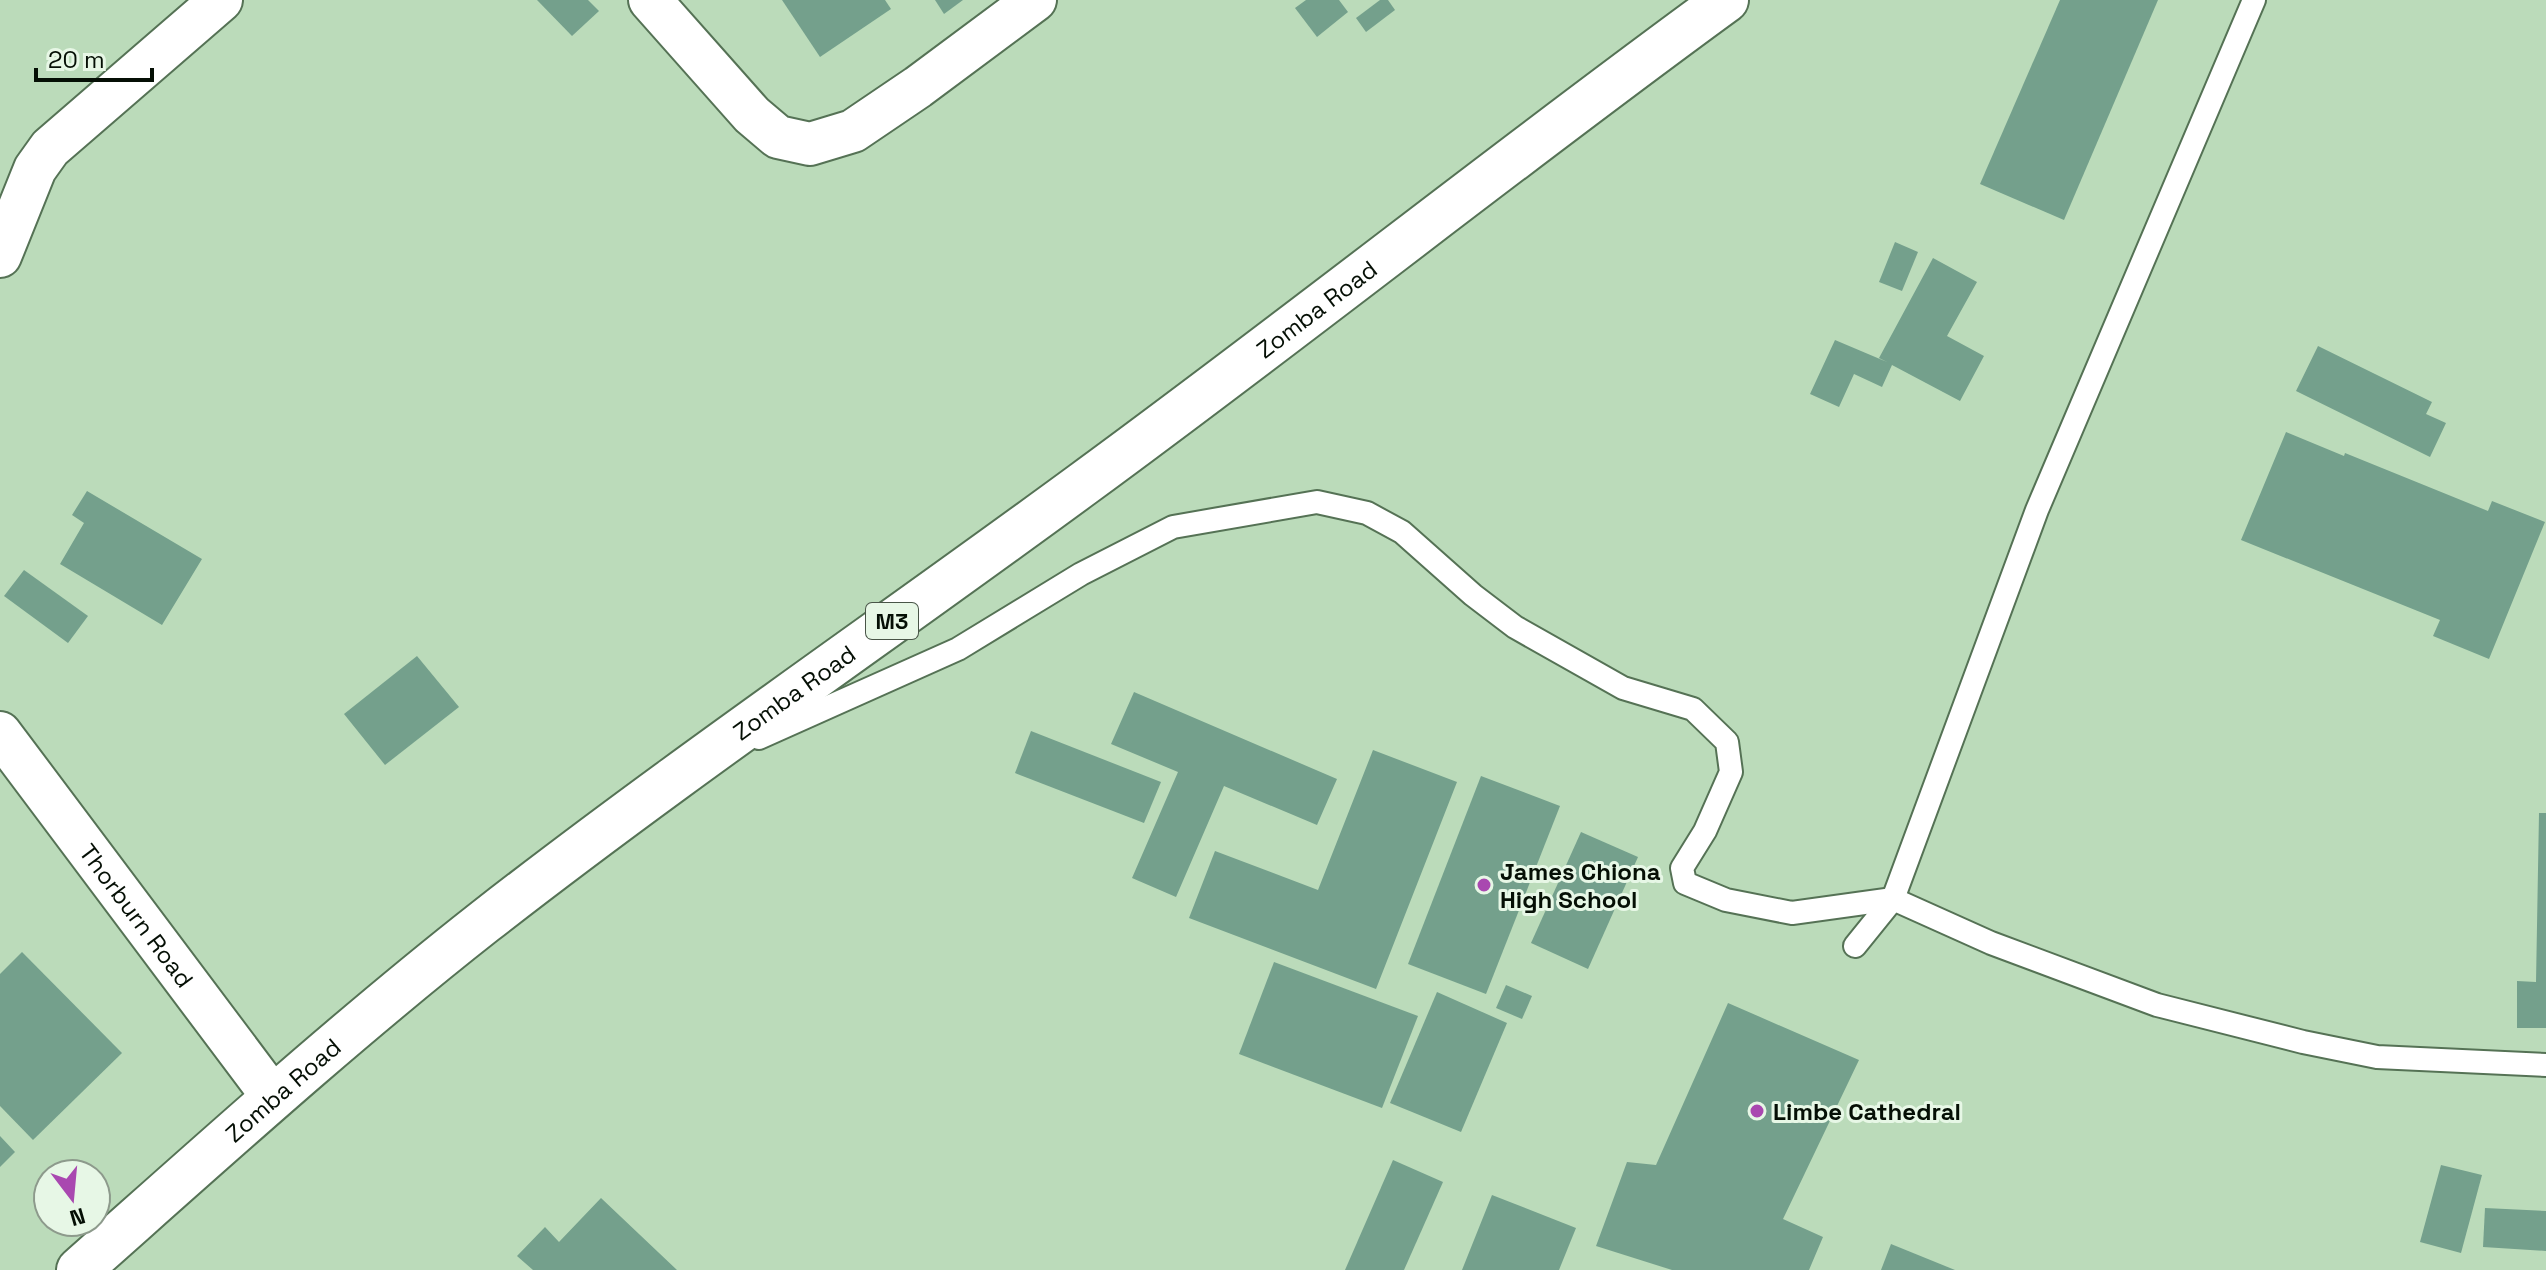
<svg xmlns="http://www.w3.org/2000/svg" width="2546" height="1270" viewBox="0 0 2546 1270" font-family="'Space Grotesk',sans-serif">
<rect width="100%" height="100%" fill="#bbdbba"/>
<g fill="#74a08c">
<path d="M537 0H588L599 11 572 36Z"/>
<path d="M782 0H885L891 9 820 57Z"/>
<path d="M935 0H963L944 14Z"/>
<path d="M1306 0H1339L1348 12 1317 37 1295 8Z"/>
<path d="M1380 0H1388L1395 10 1366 32 1356 18Z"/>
<path d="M2060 0H2158L2064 220 1980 184Z"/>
<path d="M1895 242 1918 252 1902 291 1879 282Z"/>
<path d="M1933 258 1977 282 1947 336 1984 356 1960 401 1892 365 1882 387 1854 374 1839 407 1810 394 1835 340 1887 362 1879 358Z"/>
<path d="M2318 346 2432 402 2426 414 2446 423 2430 457 2296 391Z"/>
<path d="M2286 432 2344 456 2345 453 2488 511 2492 501 2545 522 2489 659 2433 636 2440 620 2241 540Z"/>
<path d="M87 491 202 559 162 625 60 564 84 523 72 515Z"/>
<path d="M24 570 88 616 68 643 4 596Z"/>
<path d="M417 656 459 707 385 765 344 714Z"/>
<path d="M1134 692 1337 779 1317 825 1224 786 1176 897 1132 878 1178 772 1111 744Z"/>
<path d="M1031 731 1161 782 1144 823 1015 773Z"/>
<path d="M1373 750 1457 782 1376 989 1189 918 1215 851 1318 890Z"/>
<path d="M1481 776 1560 806 1486 994 1408 964Z"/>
<path d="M2539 813H2546V1028H2517V981L2536 982Z"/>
<path d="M1581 832 1638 857 1588 969 1531 943Z"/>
<path d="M22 952 122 1053 33 1140 0 1106V974Z"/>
<path d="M1274 962 1418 1016 1382 1108 1239 1054Z"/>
<path d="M1506 985 1532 996 1522 1019 1496 1008Z"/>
<path d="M1437 992 1507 1023 1461 1132 1390 1103Z"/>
<path d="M1728 1003 1859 1060 1783 1219 1823 1237 1809 1270H1672L1596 1246 1627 1162 1656 1165Z"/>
<path d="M0 1136 15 1152 0 1167Z"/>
<path d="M1393 1160 1443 1182 1404 1270H1345Z"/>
<path d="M2441 1165 2482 1175 2461 1253 2420 1242Z"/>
<path d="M1492 1195 1576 1228 1559 1270H1462Z"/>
<path d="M601 1198 677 1270H533L517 1256 545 1227 559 1242Z"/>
<path d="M2485 1208 2546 1211V1251L2483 1247Z"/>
<path d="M1891 1244 1955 1270H1881Z"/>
</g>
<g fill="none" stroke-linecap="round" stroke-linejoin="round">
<g stroke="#557255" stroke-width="26">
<g id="service">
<path d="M759 738 958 649 1081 574 1173 527 1317 502 1367 513 1402 532 1473 595 1515 627 1623 688 1693 709 1727 742 1731 772 1705 831 1682 868 1685 883 1726 900 1792 913 1893 899 1991 943 2157 1005 2303 1042 2377 1057 2546 1065"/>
<path d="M1855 946 1893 899 2037 510 2254 0"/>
</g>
</g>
<g stroke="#557255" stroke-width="46">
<g id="minor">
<path d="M650 0 752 115 778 137 810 144 853 131 918 87 1035 0"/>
<path d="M0 256 35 169 50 148 221 0"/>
<path id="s1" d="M0 733 273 1097"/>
</g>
</g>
<g stroke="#557255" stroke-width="48">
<g id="trunk">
<path id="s2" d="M79 1270C212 1152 344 1032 484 922 679 770 883 631 1083 484 1299 326 1509 158 1726 0"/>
</g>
</g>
<use href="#service" stroke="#fff" stroke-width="22"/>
<use href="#minor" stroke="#fff" stroke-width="42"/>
<use href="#trunk" stroke="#fff" stroke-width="44"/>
</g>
<g fill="#a948b0" stroke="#e7f7e6" stroke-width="3">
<circle cx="1484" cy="885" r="8"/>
<circle cx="1757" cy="1111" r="8"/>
</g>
<g text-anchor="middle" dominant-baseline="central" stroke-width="6" stroke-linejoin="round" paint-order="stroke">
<rect fill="#e7f7e6" stroke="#495548" stroke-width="2" x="866" y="603" width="52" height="36" rx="6"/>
<g font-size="22" font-weight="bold" fill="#050f05">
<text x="892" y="621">M3</text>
</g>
<g font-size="24" fill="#050f05" stroke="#e7f7e6">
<text stroke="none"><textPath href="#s2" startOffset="1568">Zomba Road</textPath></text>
<text stroke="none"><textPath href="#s2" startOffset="920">Zomba Road</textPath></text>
<text stroke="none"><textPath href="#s1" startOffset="228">Thorburn Road</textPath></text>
<text stroke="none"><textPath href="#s2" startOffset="272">Zomba Road</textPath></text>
</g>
<g font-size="24" font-weight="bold" fill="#050f05" stroke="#e7f7e6" text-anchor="start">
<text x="1500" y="871">James Chiona<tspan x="1500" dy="28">High School</tspan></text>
<text x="1773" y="1111">Limbe Cathedral</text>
</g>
</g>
<g transform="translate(72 1198) rotate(164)"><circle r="38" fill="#e7f7e6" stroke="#8d9a8c" stroke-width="2"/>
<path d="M0-6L14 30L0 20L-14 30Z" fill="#a948b0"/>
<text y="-12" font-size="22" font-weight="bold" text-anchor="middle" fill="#050f05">N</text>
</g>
<path d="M36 68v12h116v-12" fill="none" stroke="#050f05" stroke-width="4"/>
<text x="48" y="68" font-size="24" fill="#050f05" stroke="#e7f7e6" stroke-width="6" paint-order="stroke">20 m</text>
</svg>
